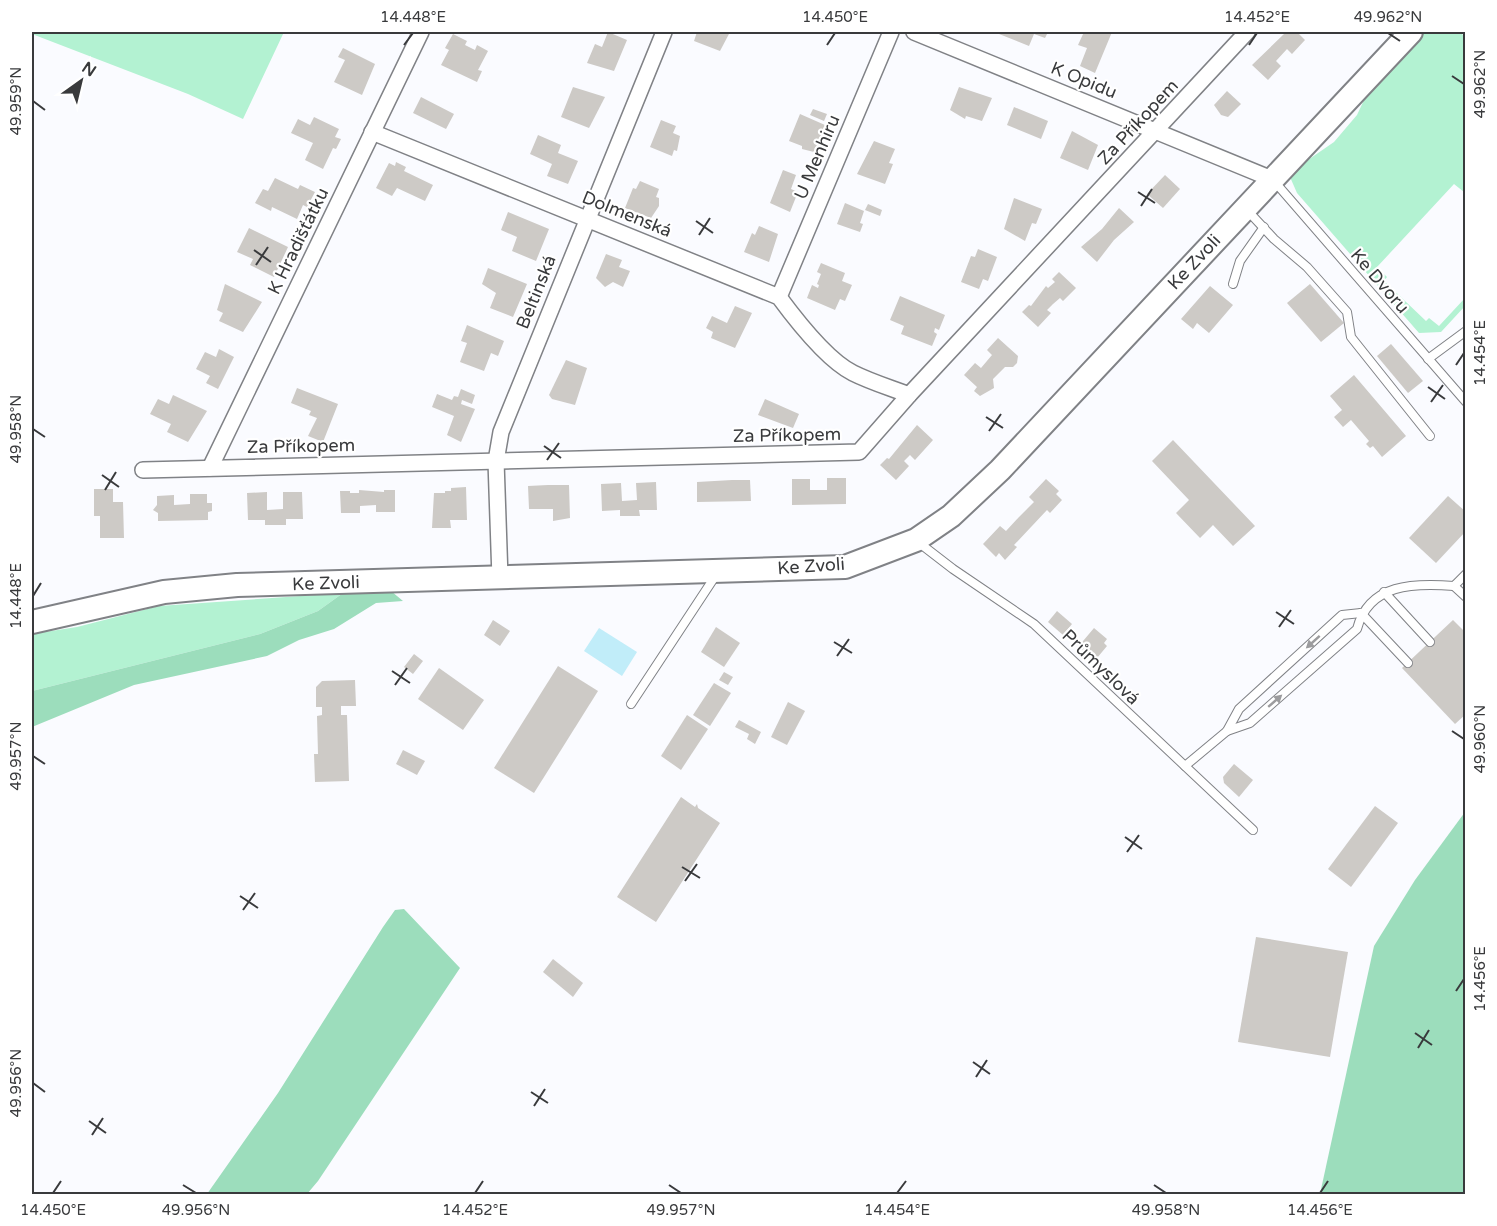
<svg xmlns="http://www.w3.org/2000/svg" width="1497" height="1226" viewBox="0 0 1497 1226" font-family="'Varela Round',sans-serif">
<rect width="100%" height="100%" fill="#fafbff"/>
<g fill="#b3f2d2">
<path d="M32 32H284L243 119 188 94 32 34Z"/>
<path d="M1422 32H1460L1465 37V190L1464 192 1454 184 1377 267 1387 277 1384 281 1426 321 1429 318 1439 326 1465 298V306L1441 332 1419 333 1297 193 1290 177 1305 162 1334 142 1357 115 1372 83Z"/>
<path d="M343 593 318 611 260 634 32 691V634L77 627 159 606Z"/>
</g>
<g fill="#9cddbc">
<path d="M391 591 403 601 376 603 334 629 299 640 267 656 134 685 32 727V691L260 634 318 611 343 593Z"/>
<path d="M1465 812V1194H1320L1374 946 1415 880Z"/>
<path d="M404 909 460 968 318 1181 307 1194H207L278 1093 383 927 395 910Z"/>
</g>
<path fill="#c1edf9" d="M599 628 637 652 622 676 584 651Z"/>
<g fill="#cdcac6">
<path d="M608 32 627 40 614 71 587 63 595 44 602 47Z"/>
<path d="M697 32H730L720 51 694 41Z"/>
<path d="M994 32H1048L1045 38 1034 34 1029 46Z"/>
<path d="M1084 32H1112L1095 73 1080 66 1087 48 1078 45Z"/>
<path d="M1282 32H1297L1305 40 1292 54 1287 49 1276 61 1281 66 1268 80 1252 65 1284 34Z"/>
<path d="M453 34 467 41 465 45 475 50 477 45 488 51 478 70 482 71 477 82 441 65 449 50 445 48Z"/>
<path d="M343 48 375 64 362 95 334 82 345 60 338 57Z"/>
<path d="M573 87 605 97 589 128 561 117Z"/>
<path d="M959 87 992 98 982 121 966 116 965 119 950 110Z"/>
<path d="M1227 91 1241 104 1228 117 1221 115 1214 105Z"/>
<path d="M421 97 454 114 446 129 413 113Z"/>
<path d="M1014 107 1048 121 1041 139 1007 125Z"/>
<path d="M813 109 827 114 824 121 810 115Z"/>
<path d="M800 114 825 125 814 152 802 149V146L789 141Z"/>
<path d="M314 117 339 129 335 137 341 139 336 149 333 148 323 169 305 160 313 143 291 133 298 119 310 125Z"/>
<path d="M661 120 676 126 673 133 680 136 677 151 674 150 672 156 650 147Z"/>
<path d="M1072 131 1098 145 1088 170 1060 158Z"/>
<path d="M538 135 561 145 558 153 578 161 568 184 547 176 552 164 530 154Z"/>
<path d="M874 141 895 149 889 163 893 164 885 184 857 174Z"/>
<path d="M396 162 406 167 404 171 433 185 425 201 397 188 392 196 376 188 389 163 395 166Z"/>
<path d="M783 170 796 175 791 189 798 192 790 212 770 203Z"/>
<path d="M1165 175 1180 189 1163 208 1147 194Z"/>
<path d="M275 178 298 189 300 185 315 192 307 207 303 205 297 219 272 207 271 211 255 203 263 189 268 191Z"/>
<path d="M640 181 659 189 656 197 659 198V206L651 218 625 208 633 188 636 189Z"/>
<path d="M1014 198 1042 209 1036 224 1032 223 1025 241 1004 229Z"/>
<path d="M845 203 864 211 860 223 863 224 860 232 837 224Z"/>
<path d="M868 204 882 210 880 216 865 210Z"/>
<path d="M1119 208 1134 222 1114 240 1097 262 1081 247 1102 229Z"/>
<path d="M508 212 549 229 536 261 512 251 517 237 501 230Z"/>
<path d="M759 226 778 234 769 262 744 252 752 233 755 235Z"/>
<path d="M249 228 288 247 274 277 250 265 253 259 237 252Z"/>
<path d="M978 249 997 257 988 281 983 279 979 289 961 282 971 256 975 257Z"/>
<path d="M606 254 622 260 619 267 630 271 623 287 613 282 605 287 596 278Z"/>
<path d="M821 263 845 273 842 281 852 285 845 301 840 299 835 310 807 298 812 285 818 288 819 285 817 284 821 274 817 272Z"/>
<path d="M488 268 527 284 513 317 490 308 496 293 482 284Z"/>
<path d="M1059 272 1076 288 1063 301 1060 298 1053 304 1047 310 1051 313 1038 327 1022 312 1029 305 1031 306 1046 286 1048 288 1055 282 1052 279Z"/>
<path d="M225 284 262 302 243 332 219 321 223 313 217 310Z"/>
<path d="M1310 284 1344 323 1321 342 1287 303Z"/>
<path d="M1210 286 1233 305 1209 333 1197 323 1193 329 1181 319Z"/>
<path d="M900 296 945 315 939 330 935 328 934 332 937 334 932 346 901 334 904 326 890 320Z"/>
<path d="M735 306 752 313 735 348 711 338 713 332 706 328 712 316 727 323Z"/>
<path d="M467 325 504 341 498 356 491 353 484 371 460 362 467 343 461 341Z"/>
<path d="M998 338 1018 356 1017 363 1013 367H1005L993 379 994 388 980 396 974 391 977 387 964 375 975 363 981 368 992 355 987 350Z"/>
<path d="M1391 344 1423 381 1408 393 1377 356Z"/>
<path d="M219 349 234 357 218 389 206 383 210 376 196 369 205 352 216 357Z"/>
<path d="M566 360 587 368 575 405 552 399 549 395Z"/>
<path d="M1354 375 1406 436 1382 457 1373 446 1370 448 1366 444 1369 441 1351 420 1343 427 1334 417 1342 410 1330 396Z"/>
<path d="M297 388 338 404 323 442 308 436 317 418 309 415 311 411 291 403Z"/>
<path d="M461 389 475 395 472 404 462 400 461 404 475 409 461 442 447 435 454 416 432 407 437 394 452 400 454 396 458 397Z"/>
<path d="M173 395 207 411 188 442 167 432 171 424 150 414 158 399 169 404Z"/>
<path d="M765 399 799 414 793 428 758 415Z"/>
<path d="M917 425 933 440 915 460 910 455 904 461 909 466 896 480 880 465 887 458 889 459Z"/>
<path d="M1173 440 1255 526 1233 546 1213 525 1200 538 1176 513 1189 500 1152 461Z"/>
<path d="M827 478H846V504L792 505V479H810V490H827Z"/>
<path d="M1046 479 1059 491 1056 494 1062 500 1050 513 1047 510 1014 545 1017 547 1005 560 999 553 996 557 983 544 1000 526 1006 531 1019 517 1034 502 1029 497Z"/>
<path d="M732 480H750L751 501 697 502V482Z"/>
<path d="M656 482 657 510H639L640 516H620V510L602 511 601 484 621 483 622 501 637 500 636 483Z"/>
<path d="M548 485H569L570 518 553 521V509H529L528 486Z"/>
<path d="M466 487 467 520H450L451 528H432L434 493H445V491H451V488Z"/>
<path d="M94 489H113V502H123L124 538H100V516H94Z"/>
<path d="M359 490 384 492V490H395V512H376V505L360 506V513H341L340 491H350V493H359Z"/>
<path d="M267 492V510L283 509V492H302L303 519H286V525H265V520H248L247 493Z"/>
<path d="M190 494H207V503H212V511L208 512V520L158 521V513L153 510 157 505V496L174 495V505L190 504Z"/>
<path d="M1448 496 1466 512V531L1436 563 1409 538Z"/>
<path d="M1057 611 1072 624 1063 635 1048 622Z"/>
<path d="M493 620 510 631 500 646 484 635Z"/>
<path d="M1453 620 1466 633V714L1455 724 1402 668Z"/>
<path d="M716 627 740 643 724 667 701 652Z"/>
<path d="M1094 628 1107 639 1104 643 1107 646 1097 658 1093 655 1091 658 1078 647Z"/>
<path d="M414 654 423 661 413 674 404 667Z"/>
<path d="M558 666 598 691 534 793 494 768Z"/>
<path d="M439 668 484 700 463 730 418 699Z"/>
<path d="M724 672 733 677 728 685 719 680Z"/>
<path d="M355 680 356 706H341V715H347L349 781 315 782 314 754H318L317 716 322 715V707H316V687L322 681Z"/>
<path d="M714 683 731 693 710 726 693 715Z"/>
<path d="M788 702 805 711 787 745 771 737Z"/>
<path d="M687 715 708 729 681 770 661 756Z"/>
<path d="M739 720 761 732 755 744 747 739 749 734 735 727Z"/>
<path d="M403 750 425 761 417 775 396 764Z"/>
<path d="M1234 764 1253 780 1239 797 1224 783 1223 777Z"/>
<path d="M681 797 695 807 697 804 698 808 720 823 656 922 617 897Z"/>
<path d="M1375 806 1398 823 1351 887 1328 869Z"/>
<path d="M1256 937 1348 952 1330 1057 1238 1042Z"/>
<path d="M553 959 583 983 573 997 543 972Z"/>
</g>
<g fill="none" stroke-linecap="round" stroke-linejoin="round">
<g stroke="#808286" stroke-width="10">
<g id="lane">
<path d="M1274 181 1466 402"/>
<path d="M1247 210 1274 239 1307 267 1347 312 1351 337 1430 436"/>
<path d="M1233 284 1240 261 1264 227"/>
<path d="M1428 359 1466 331"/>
<path d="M918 542 953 569 1034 624 1253 830"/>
<path d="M1454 586 1466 597"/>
<path d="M1384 592 1430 642"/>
<path d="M1361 613 1408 663"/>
<path d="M631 704 716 575"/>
<path d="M1227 731 1250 723 1357 629C1369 583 1414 583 1454 586L1466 574"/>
<path d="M1185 766 1227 731 1239 709 1342 615 1361 613"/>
</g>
</g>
<g stroke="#808286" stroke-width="18">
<g id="street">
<path d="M914 32 1272 179"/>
<path d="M372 132 779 297C796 320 827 360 853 373 871 382 891 388 909 395"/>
<path d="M779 297 891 32"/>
<path d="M210 468 421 32"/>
<path d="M143 470 859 452 909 395 1247 32"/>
<path d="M500 578 496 461 501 432 664 32"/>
</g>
</g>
<g stroke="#808286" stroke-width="26">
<path id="secondary" d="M32 622 164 592 237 585 845 567 916 540 951 516 1000 470 1411 32"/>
</g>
<use href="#lane" stroke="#fff" stroke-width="8"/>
<use href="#street" stroke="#fff" stroke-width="15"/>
<use href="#secondary" stroke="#fff" stroke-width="22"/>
</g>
<defs><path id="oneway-solid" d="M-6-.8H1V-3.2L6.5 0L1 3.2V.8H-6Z" transform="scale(1.5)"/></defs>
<g fill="#9c9c9e">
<use href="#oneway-solid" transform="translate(1313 642) rotate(138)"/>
<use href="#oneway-solid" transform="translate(1275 701) rotate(-41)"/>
</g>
<path fill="none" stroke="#393a3c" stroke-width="2" d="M1388 33 1400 41M404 45 413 33M827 45 835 33M1249 45 1257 33M1452 76 1464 84M33 101 45 110M1138 192 1155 203M1141 206 1152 189M696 221 713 233M699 235 710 218M254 250 271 262M256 265 268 247M1456 365 1464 353M1428 387 1445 399M1431 402 1443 385M986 417 1003 428M33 429 45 437M989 431 1001 414M544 446 561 458M547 460 559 443M102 475 119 487M105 490 116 472M33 596 41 583M1276 612 1294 624M1279 627 1291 610M834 642 852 653M837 656 849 639M392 671 410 683M395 685 407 668M1452 731 1464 739M33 756 45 764M1125 837 1142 849M1127 852 1139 835M682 867 700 878M685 881 697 864M240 896 258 908M243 910 255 893M1456 991 1464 979M1415 1033 1432 1045M1418 1048 1429 1030M973 1062 990 1074M976 1077 987 1060M33 1083 45 1092M531 1092 548 1103M534 1106 545 1089M89 1121 106 1133M92 1135 103 1118M183 1185 196 1193M669 1185 681 1193M1154 1185 1166 1193M53 1193 61 1181M475 1193 483 1181M897 1193 906 1181M1320 1193 1328 1181"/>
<g text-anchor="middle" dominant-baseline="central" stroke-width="4.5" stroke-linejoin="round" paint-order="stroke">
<g font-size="18" fill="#393a3c" stroke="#fff">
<text transform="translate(1084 80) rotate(22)">K Opidu</text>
<text transform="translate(1138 122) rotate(-47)">Za Příkopem</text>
<text transform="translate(817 157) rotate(-67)">U Menhiru</text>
<text transform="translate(627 214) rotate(22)">Dolmenská</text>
<text transform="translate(298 241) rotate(-64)">K Hradišťátku</text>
<text transform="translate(1194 262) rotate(-47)">Ke Zvoli</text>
<text transform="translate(1380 281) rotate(49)">Ke Dvoru</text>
<text transform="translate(536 292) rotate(-68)">Beltinská</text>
<text transform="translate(787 435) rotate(-1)">Za Příkopem</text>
<text transform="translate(301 446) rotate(-1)">Za Příkopem</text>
<text transform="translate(811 566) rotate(-4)">Ke Zvoli</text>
<text transform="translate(326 583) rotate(-2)">Ke Zvoli</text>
<text transform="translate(1101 667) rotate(44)">Průmyslová</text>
</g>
</g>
<rect width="1497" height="1226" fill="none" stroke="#ffffff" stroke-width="66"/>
<g transform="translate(81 81) rotate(34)" stroke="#ffffff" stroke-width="4.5" paint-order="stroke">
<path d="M0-4.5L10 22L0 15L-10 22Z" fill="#393a3c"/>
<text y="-9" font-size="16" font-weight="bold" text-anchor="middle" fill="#393a3c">N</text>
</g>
<rect x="33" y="33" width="1431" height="1160" fill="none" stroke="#393a3c" stroke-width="2"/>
<g font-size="15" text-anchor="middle" fill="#393a3c">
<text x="413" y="22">14.448°E</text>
<text x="835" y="22">14.450°E</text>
<text x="1257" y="22">14.452°E</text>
<text x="1388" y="22">49.962°N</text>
<text transform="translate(1480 84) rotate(-90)" y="5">49.962°N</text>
<text transform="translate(16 101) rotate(-90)" y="5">49.959°N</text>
<text transform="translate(1480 353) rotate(-90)" y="5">14.454°E</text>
<text transform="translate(16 429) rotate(-90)" y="5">49.958°N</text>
<text transform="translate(16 596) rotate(-90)" y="5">14.448°E</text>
<text transform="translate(1480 739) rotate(-90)" y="5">49.960°N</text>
<text transform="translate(16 756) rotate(-90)" y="5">49.957°N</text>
<text transform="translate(1480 979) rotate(-90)" y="5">14.456°E</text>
<text transform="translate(16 1083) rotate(-90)" y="5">49.956°N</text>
<text x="53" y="1215">14.450°E</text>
<text x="196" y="1215">49.956°N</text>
<text x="475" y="1215">14.452°E</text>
<text x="681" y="1215">49.957°N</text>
<text x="897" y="1215">14.454°E</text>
<text x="1166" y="1215">49.958°N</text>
<text x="1320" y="1215">14.456°E</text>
</g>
</svg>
